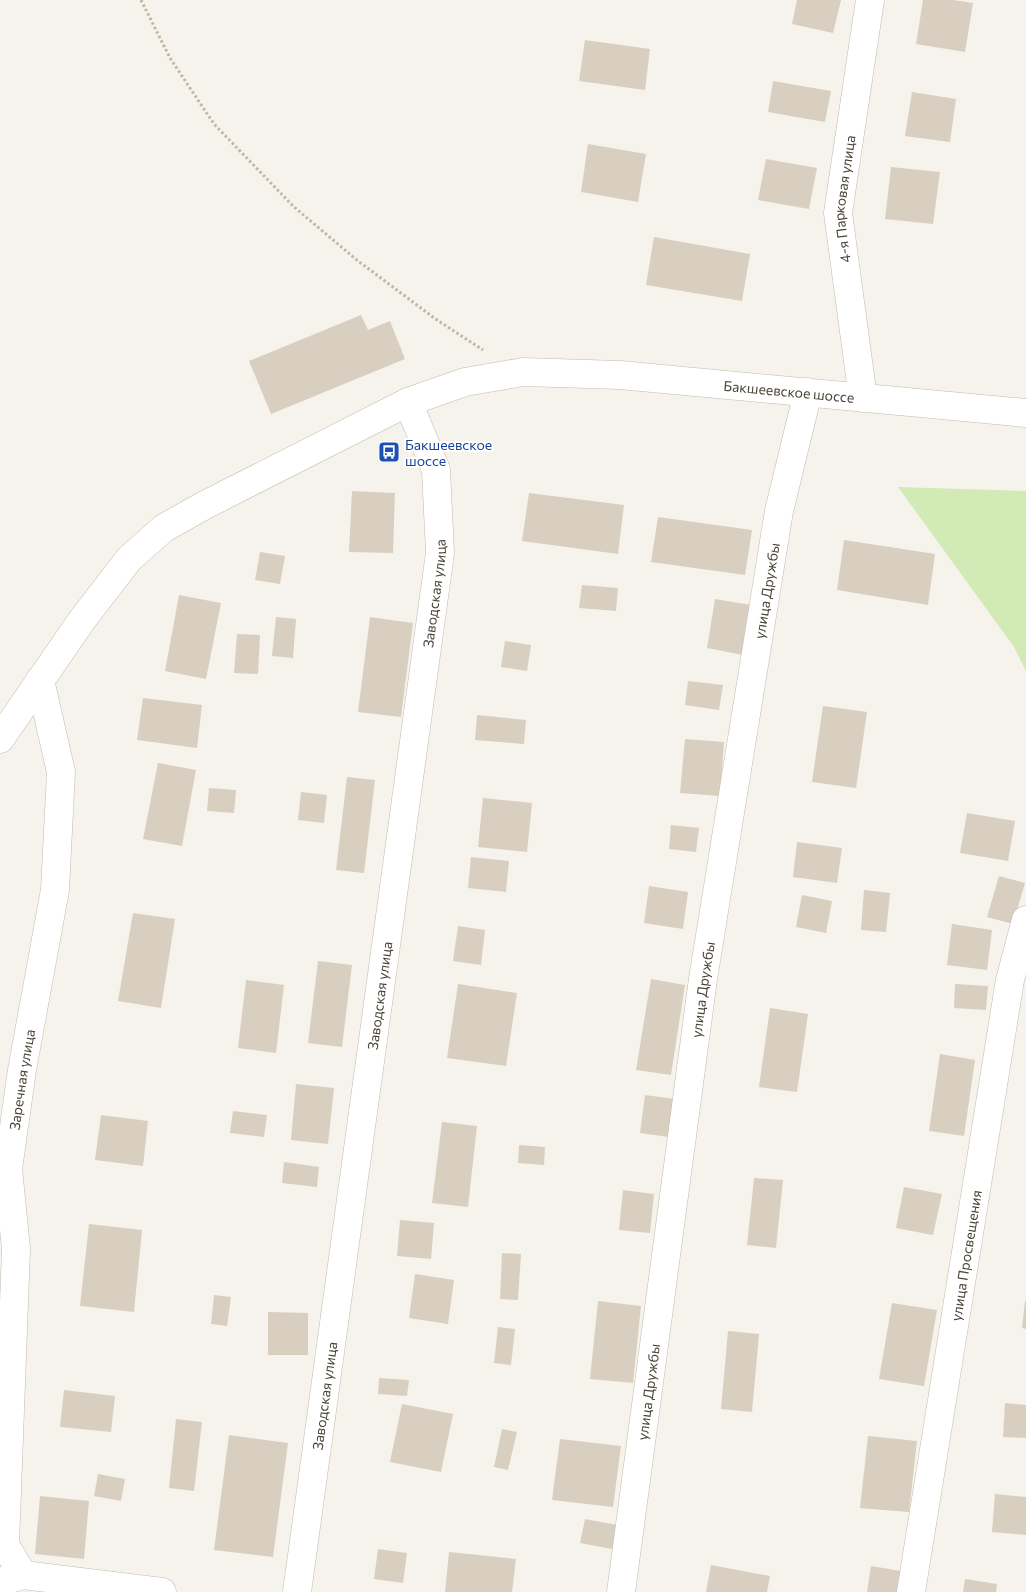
<svg xmlns="http://www.w3.org/2000/svg" width="1026" height="1592" viewBox="0 0 1026 1592" font-family="Commissioner,sans-serif">
<rect width="100%" height="100%" fill="#f6f3ec"/>
<path fill="#d2eab5" d="M898 487 1026 491V671L1014 647Z"/>
<g fill="#d8cfc1">
<path d="M797 0H841L833 33 792 24Z"/>
<path d="M923 0H953L973 3 965 52 916 44Z"/>
<path d="M585 40 650 49 645 90 579 81Z"/>
<path d="M773 81 831 91 825 122 768 112Z"/>
<path d="M912 92 956 99 950 142 905 136Z"/>
<path d="M588 144 646 154 638 202 581 192Z"/>
<path d="M766 159 817 168 809 209 758 200Z"/>
<path d="M891 167 940 172 933 224 885 219Z"/>
<path d="M654 237 750 254 742 301 646 285Z"/>
<path d="M361 315 368 330 390 321 405 359 271 414 249 361Z"/>
<path d="M352 491 395 493 393 553 349 552Z"/>
<path d="M529 493 624 505 618 554 522 541Z"/>
<path d="M658 517 752 530 745 575 651 562Z"/>
<path d="M844 540 935 554 928 605 837 590Z"/>
<path d="M260 552 285 556 280 584 255 580Z"/>
<path d="M582 585 618 588 616 611 579 608Z"/>
<path d="M179 595 221 603 206 679 165 671Z"/>
<path d="M715 599 751 605 743 655 707 648Z"/>
<path d="M276 617 296 619 293 658 272 656Z"/>
<path d="M370 617 413 623 401 717 358 712Z"/>
<path d="M237 634 260 635 258 674 234 673Z"/>
<path d="M505 641 531 645 527 671 501 667Z"/>
<path d="M688 681 723 685 719 710 685 705Z"/>
<path d="M143 698 202 705 197 748 137 740Z"/>
<path d="M823 706 867 712 856 788 812 782Z"/>
<path d="M477 715 526 720 524 744 475 740Z"/>
<path d="M685 739 724 742 720 796 680 793Z"/>
<path d="M158 763 196 770 182 846 143 839Z"/>
<path d="M347 777 375 780 364 873 336 870Z"/>
<path d="M209 788 236 790 234 813 207 811Z"/>
<path d="M301 792 327 795 324 823 298 820Z"/>
<path d="M483 798 532 803 527 852 478 847Z"/>
<path d="M967 813 1015 821 1008 861 960 853Z"/>
<path d="M671 825 699 828 696 852 669 849Z"/>
<path d="M797 842 842 848 837 883 793 877Z"/>
<path d="M471 857 509 861 506 892 468 888Z"/>
<path d="M999 876 1025 883 1013 924 987 917Z"/>
<path d="M649 886 688 892 683 929 644 923Z"/>
<path d="M864 890 890 893 886 932 861 930Z"/>
<path d="M802 895 832 901 826 933 796 927Z"/>
<path d="M133 913 175 919 161 1008 118 1001Z"/>
<path d="M952 924 992 930 987 970 947 965Z"/>
<path d="M458 926 485 930 481 965 453 961Z"/>
<path d="M318 961 352 965 342 1047 308 1043Z"/>
<path d="M651 979 685 985 671 1075 636 1070Z"/>
<path d="M246 980 284 985 276 1053 238 1048Z"/>
<path d="M458 984 517 993 506 1066 447 1058Z"/>
<path d="M955 984 988 986 986 1010 954 1008Z"/>
<path d="M770 1008 808 1014 797 1092 759 1087Z"/>
<path d="M940 1054 975 1060 964 1136 929 1131Z"/>
<path d="M296 1084 334 1088 328 1144 291 1140Z"/>
<path d="M645 1095 675 1099 669 1137 640 1133Z"/>
<path d="M233 1111 267 1115 264 1137 230 1133Z"/>
<path d="M101 1115 148 1121 143 1166 95 1160Z"/>
<path d="M442 1122 477 1126 468 1207 432 1203Z"/>
<path d="M519 1145 545 1147 544 1165 518 1163Z"/>
<path d="M284 1162 319 1167 317 1187 282 1183Z"/>
<path d="M754 1178 783 1180 776 1248 747 1245Z"/>
<path d="M904 1187 942 1194 933 1235 896 1228Z"/>
<path d="M623 1190 654 1194 650 1233 619 1230Z"/>
<path d="M400 1220 434 1223 431 1259 397 1256Z"/>
<path d="M89 1224 142 1230 134 1312 80 1306Z"/>
<path d="M502 1253 521 1254 518 1300 500 1299Z"/>
<path d="M415 1274 454 1280 448 1324 409 1318Z"/>
<path d="M214 1295 231 1297 227 1326 211 1324Z"/>
<path d="M598 1301 641 1306 633 1383 590 1379Z"/>
<path d="M1025 1301H1026V1329L1022 1328Z"/>
<path d="M892 1303 937 1310 924 1386 879 1379Z"/>
<path d="M268 1312 308 1313V1355H268Z"/>
<path d="M498 1327 515 1329 511 1365 494 1363Z"/>
<path d="M728 1331 759 1334 752 1412 721 1409Z"/>
<path d="M379 1378 409 1380 407 1396 378 1394Z"/>
<path d="M64 1390 115 1396 111 1432 60 1427Z"/>
<path d="M1005 1403 1026 1405V1438L1003 1437Z"/>
<path d="M402 1404 453 1414 441 1472 390 1462Z"/>
<path d="M176 1419 202 1422 194 1491 169 1488Z"/>
<path d="M502 1429 517 1432 508 1470 494 1467Z"/>
<path d="M229 1435 288 1443 273 1557 214 1550Z"/>
<path d="M868 1436 917 1441 909 1512 860 1508Z"/>
<path d="M560 1439 621 1446 613 1507 552 1500Z"/>
<path d="M98 1474 125 1479 121 1501 94 1496Z"/>
<path d="M995 1494 1026 1497V1535L992 1532Z"/>
<path d="M40 1496 89 1501 84 1559 35 1554Z"/>
<path d="M585 1519 617 1525 612 1549 580 1543Z"/>
<path d="M378 1549 407 1553 403 1583 374 1579Z"/>
<path d="M449 1552 516 1559 512 1592H445Z"/>
<path d="M711 1565 770 1576 767 1592H706Z"/>
<path d="M871 1566 901 1571 897 1592H867Z"/>
<path d="M965 1579 997 1584 996 1592H963Z"/>
</g>
<g fill="none" stroke-linecap="round" stroke-linejoin="round">
<g stroke="#c2bbae" stroke-width="29">
<g id="minor">
<path id="s1" d="M863 398 838 213 870 0"/>
<path id="s2" d="M0 739 82 620 129 559 164 528 205 505 408 402 465 382 523 372 620 375 1026 413"/>
<path d="M23 1575 162 1592"/>
<path id="s3" d="M0 1582 23 1575 5 1545 16 1249 8 1169 22 1070 55 890 61 772 40 680"/>
<path id="s4" d="M297 1592 440 553 436 470 408 402"/>
<path id="s5" d="M621 1592 703 979 779 511 808 392"/>
<path id="s6" d="M911 1592 1010 980 1026 920"/>
</g>
</g>
<path stroke="#c4b79f" stroke-width="3" stroke-dasharray="2.5 2.5" stroke-linecap="butt" d="M141 0 170 58 214 124 294 207 358 261 437 320 483 350"/>
<use href="#minor" stroke="#fff" stroke-width="28"/>
</g>
<defs>
<g id="bus-square" transform="scale(1.125)"><rect x="-9" y="-9" width="18" height="18" rx="4" fill="#1a4fb4" stroke="#fff"/><path d="M-5-6H5V4H4V6H2V4H-2V6H-4V4H-5ZM-3.5-4V0h7V-4ZM-3.5 1.2v1.5H-2V1.2ZM2 1.2v1.5H3.5V1.2Z" fill="#fff"/></g>
</defs>
<g fill-rule="evenodd">
<use href="#bus-square" x="389" y="452"/>
</g>
<g text-anchor="middle" dominant-baseline="central" stroke-width="4" stroke-linejoin="round" paint-order="stroke">
<g font-size="14" fill="#4b4439" stroke="#fff">
<text stroke="none"><textPath href="#s1" startOffset="201">4-я Парковая улица</textPath></text>
<text stroke="none"><textPath href="#s2" startOffset="929">Бакшеевское шоссе</textPath></text>
<text stroke="none"><textPath href="#s5" startOffset="1012">улица Дружбы</textPath></text>
<text stroke="none"><textPath href="#s4" startOffset="1008">Заводская улица</textPath></text>
<text stroke="none"><textPath href="#s5" startOffset="608">улица Дружбы</textPath></text>
<text stroke="none"><textPath href="#s4" startOffset="602">Заводская улица</textPath></text>
<text stroke="none"><textPath href="#s3" startOffset="526">Заречная улица</textPath></text>
<text stroke="none"><textPath href="#s6" startOffset="341">улица Просвещения</textPath></text>
<text stroke="none"><textPath href="#s5" startOffset="202">улица Дружбы</textPath></text>
<text stroke="none"><textPath href="#s4" startOffset="198">Заводская улица</textPath></text>
</g>
<g font-size="14" fill="#164399" stroke="#fff" text-anchor="start">
<text x="405" y="444">Бакшеевское<tspan x="405" dy="16">шоссе</tspan></text>
</g>
</g>
</svg>
